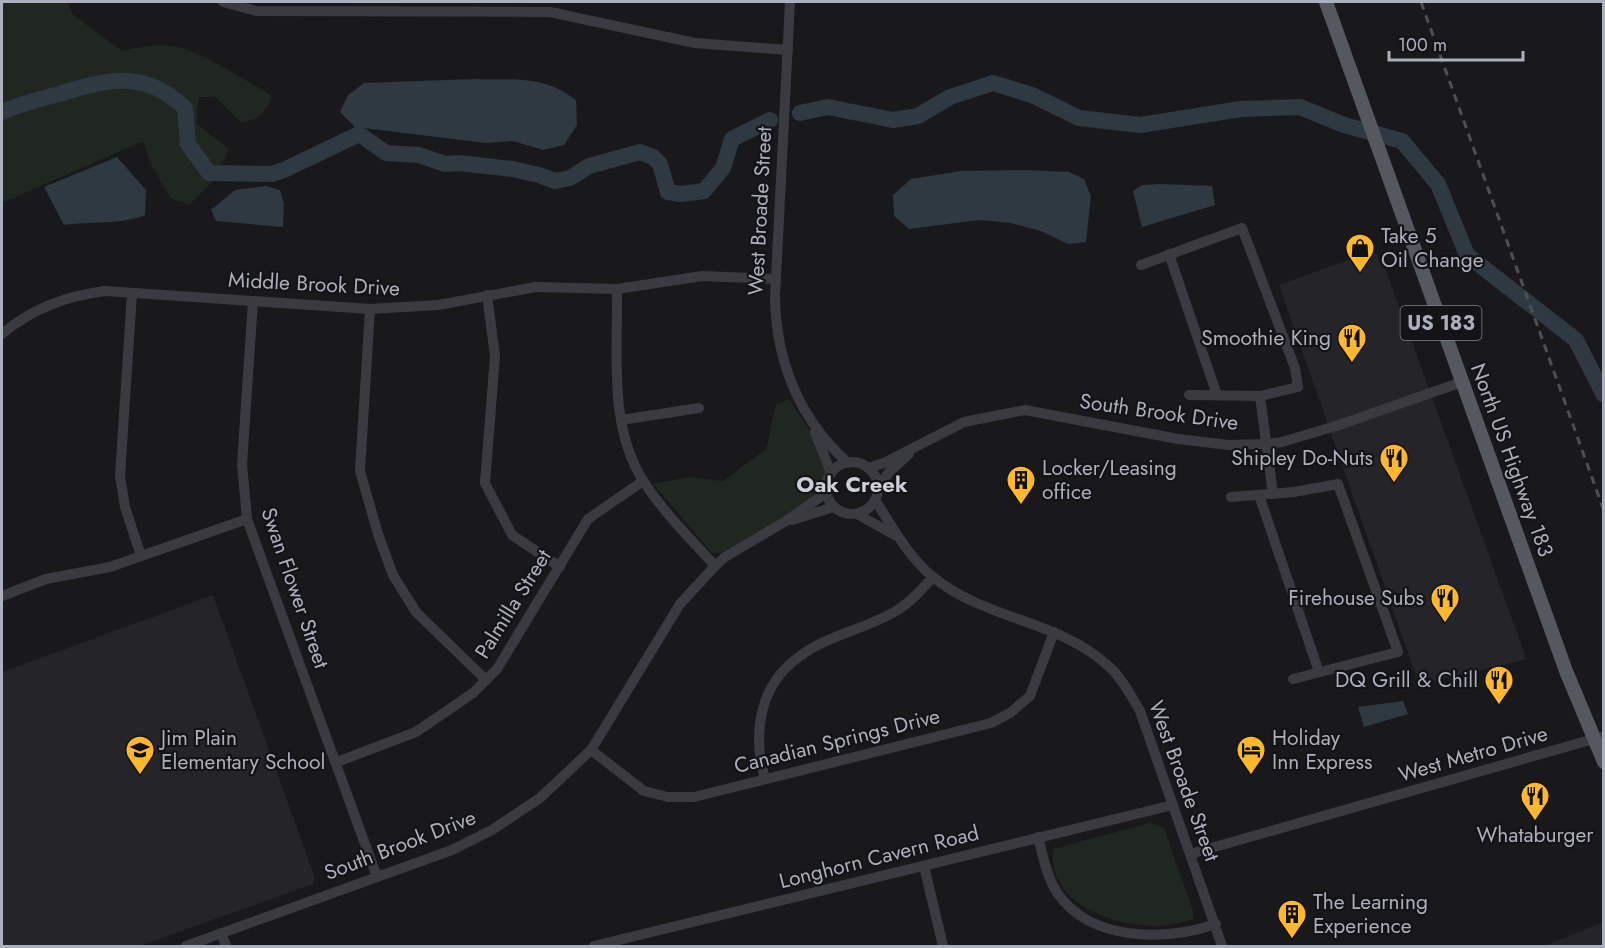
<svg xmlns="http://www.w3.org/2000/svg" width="1605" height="948" viewBox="0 0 1605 948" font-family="Jost,sans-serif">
<rect width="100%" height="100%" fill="#19191c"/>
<g fill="#252529">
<path d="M1367 253 1377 254 1382 268 1386 270 1525 655 1524 660 1419 684 1279 285Z"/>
<path d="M213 595 315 878 313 884 140 946H2V672Z"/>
<path d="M1603 922V946H1545Z"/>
</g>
<g fill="#1f2720">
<path d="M2 2H68L72 14 122 51C139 47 155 44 172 46 195 48 251 83 272 96 265 114 259 119 241 122L215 97H200L197 108V124L229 149 215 179 189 205 170 198 150 162 143 141 2 203Z"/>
<path d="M789 399 812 434 827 472C824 479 823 487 818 493 808 507 740 542 721 553H712L653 484 688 477 723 481 766 449 776 405Z"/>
<path d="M1150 823 1164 828 1193 911V919C1182 922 1172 925 1161 926 1116 927 1047 905 1053 849Z"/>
</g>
<g fill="#2e3941">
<path d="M474 79C513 80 544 75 576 100L577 125 564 145 543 150 513 141 486 143 355 127 340 112 348 95 364 83Z"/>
<path d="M117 157 146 190 145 215C121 225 90 221 64 225L44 187Z"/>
<path d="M1025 170 1069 172 1084 179 1091 196 1086 242 1068 244 1041 231 1010 223 979 220 909 229 894 216 893 195 911 179 961 171Z"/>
<path d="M1162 184 1212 186 1215 205 1142 227 1133 191 1142 185Z"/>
<path d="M266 186 280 190 284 204 283 227 216 221 211 210 235 190Z"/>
<path d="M1403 701 1408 714 1364 727 1358 707Z"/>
</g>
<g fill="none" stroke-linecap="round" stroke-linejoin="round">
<g stroke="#2e3941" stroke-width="16">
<path d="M2 112C20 104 40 99 59 94 108 79 144 69 185 108L188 144 209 173 271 174 284 170 359 134 386 153 419 155 445 164 459 163 512 169 539 175 555 181 570 178 589 166 640 152 653 157 660 164 668 192 681 194 704 191 723 168 732 139 770 120"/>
<path d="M800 113 828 107 893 120 918 116 950 97 993 83 1032 95 1079 118 1140 125 1241 109 1300 107 1344 125 1402 141 1438 184 1467 255 1576 340 1604 395"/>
</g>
<g stroke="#3a3b41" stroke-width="10">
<path d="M223 2 256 11 550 12 695 43 788 50"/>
<path d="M790 2 775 297C776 361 799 419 848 463"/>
<path d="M1169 254 1217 395"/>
<path d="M1141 265 1242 228 1295 368 1298 387 1260 396 1189 395"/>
<path d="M617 289C618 352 608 427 644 482 664 513 691 539 715 566"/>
<path d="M132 293 120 476 125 507 141 556"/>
<path d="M487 295 495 356 485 483 512 535 560 567"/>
<path d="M253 301 242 464 247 519 377 877"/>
<path d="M370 309 360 471 378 534 393 575 416 612 486 680"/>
<path d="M2 334C31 309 66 296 105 291L370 309 438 305 536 287 617 289 702 276 776 279"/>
<path d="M1260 396 1273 494"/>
<path d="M621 420 699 408"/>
<path d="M815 432 831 473"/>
<circle cx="852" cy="488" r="26"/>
<path d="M868 468 884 463 964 422 1025 410 1178 439 1229 445 1267 444 1282 442 1339 425 1462 382"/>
<path d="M878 489 889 472 909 454"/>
<path d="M1259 495 1319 672"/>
<path d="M1231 497 1294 492 1338 484 1398 652 1293 679"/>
<path d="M875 500C892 526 909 558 933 577 984 619 1056 620 1105 663 1121 676 1130 694 1140 711L1222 946"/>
<path d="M857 514 896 536"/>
<path d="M792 520 834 507"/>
<path d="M2 596 46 579 110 567 247 519"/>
<path d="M591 750 644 791 668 797H694L991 723 1010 713 1030 696 1054 632"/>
<path d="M337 762 416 732 473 693 497 669 588 519 643 481"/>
<path d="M765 779C752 733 759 685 800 656 828 635 866 629 896 611 910 603 922 589 933 577"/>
<path d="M1038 837C1043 856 1047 878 1058 894 1092 942 1166 941 1216 924"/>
<path d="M1190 854 1604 736"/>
<path d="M924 866 943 946"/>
<path d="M221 933 226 946"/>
<path d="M186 946 452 850 492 830 540 798 591 750 680 604 715 566 725 557 786 521 826 493"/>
<path d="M594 946 1173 805"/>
</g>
<path stroke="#565860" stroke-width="14" d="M1326 2 1566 671 1604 762"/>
<path stroke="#4d4f56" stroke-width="3" stroke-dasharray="8 6" stroke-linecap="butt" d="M1421 2 1604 511"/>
</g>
<defs>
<g id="shop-pin" transform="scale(1.5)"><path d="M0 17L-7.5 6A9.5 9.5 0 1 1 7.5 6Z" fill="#ffb82e" stroke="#141417"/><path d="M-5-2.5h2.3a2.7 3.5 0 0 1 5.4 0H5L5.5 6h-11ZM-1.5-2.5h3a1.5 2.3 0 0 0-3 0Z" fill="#111"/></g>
<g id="restaurant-pin" transform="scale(1.5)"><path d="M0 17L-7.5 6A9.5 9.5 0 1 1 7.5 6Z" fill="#ffb82e" stroke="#141417"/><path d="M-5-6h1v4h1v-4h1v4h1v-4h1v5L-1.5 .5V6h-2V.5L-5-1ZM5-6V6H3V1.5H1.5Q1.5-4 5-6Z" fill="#111"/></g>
<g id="building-pin" transform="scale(1.5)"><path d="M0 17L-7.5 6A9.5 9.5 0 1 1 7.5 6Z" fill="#ffb82e" stroke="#141417"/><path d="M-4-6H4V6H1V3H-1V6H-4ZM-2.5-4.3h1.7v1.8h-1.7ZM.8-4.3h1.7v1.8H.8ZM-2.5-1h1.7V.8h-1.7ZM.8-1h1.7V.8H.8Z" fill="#111"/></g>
<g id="school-pin" transform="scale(1.5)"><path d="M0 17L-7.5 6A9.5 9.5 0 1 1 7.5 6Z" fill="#ffb82e" stroke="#141417"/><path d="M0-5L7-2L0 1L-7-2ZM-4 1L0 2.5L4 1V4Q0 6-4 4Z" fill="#111"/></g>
<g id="hotel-pin" transform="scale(1.5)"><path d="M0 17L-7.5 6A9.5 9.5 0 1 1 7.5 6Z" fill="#ffb82e" stroke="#141417"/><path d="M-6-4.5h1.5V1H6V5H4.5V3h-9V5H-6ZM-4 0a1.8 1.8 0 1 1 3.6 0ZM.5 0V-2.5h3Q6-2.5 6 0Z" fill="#111"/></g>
</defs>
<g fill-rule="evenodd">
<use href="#shop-pin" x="1360" y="248"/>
<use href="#restaurant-pin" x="1352" y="338"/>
<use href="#restaurant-pin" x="1394" y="458"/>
<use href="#building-pin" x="1021" y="480"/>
<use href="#restaurant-pin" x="1445" y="598"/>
<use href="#restaurant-pin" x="1499" y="680"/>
<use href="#school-pin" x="140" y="750"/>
<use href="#hotel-pin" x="1251" y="750"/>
<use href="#restaurant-pin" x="1535" y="796"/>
<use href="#building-pin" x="1292" y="914"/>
</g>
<g text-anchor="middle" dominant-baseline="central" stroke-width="4.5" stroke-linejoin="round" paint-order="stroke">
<rect fill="#141417" stroke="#7e818a" stroke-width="1.5" x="1400.5" y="306" width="81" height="34" rx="4.5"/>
<g font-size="20" font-weight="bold" fill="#abb0bc">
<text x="1441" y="323">US 183</text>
</g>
<g font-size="21" fill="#abb0bc" stroke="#141417">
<text transform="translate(760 211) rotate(-87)">West Broade Street</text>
<text transform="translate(314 284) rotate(3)">Middle Brook Drive</text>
<text transform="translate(1159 412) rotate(8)">South Brook Drive</text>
<text transform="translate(1512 460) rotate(70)">North US Highway 183</text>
<text transform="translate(295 588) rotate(71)">Swan Flower Street</text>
<text transform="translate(513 604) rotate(-58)">Palmilla Street</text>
<text transform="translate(837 741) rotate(-14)">Canadian Springs Drive</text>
<text transform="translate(1473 754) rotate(-16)">West Metro Drive</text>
<text transform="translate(1184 781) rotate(70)">West Broade Street</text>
<text transform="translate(400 845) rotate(-21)">South Brook Drive</text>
<text transform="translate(879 857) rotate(-14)">Longhorn Cavern Road</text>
</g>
<g font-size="21" fill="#abb0bc" stroke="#141417" text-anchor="start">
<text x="1381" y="236">Take 5<tspan x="1381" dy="24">Oil Change</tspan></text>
<text x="1331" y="338" text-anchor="end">Smoothie King</text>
<text x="1373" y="458" text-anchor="end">Shipley Do-Nuts</text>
<text x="1042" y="468">Locker/Leasing<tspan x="1042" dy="24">office</tspan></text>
<text x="1424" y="598" text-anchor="end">Firehouse Subs</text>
<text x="1478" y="680" text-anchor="end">DQ Grill &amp; Chill</text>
<text x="161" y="738">Jim Plain<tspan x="161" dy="24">Elementary School</tspan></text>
<text x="1272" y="738">Holiday<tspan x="1272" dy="24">Inn Express</tspan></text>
<text x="1535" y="835" text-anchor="middle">Whataburger</text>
<text x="1313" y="902">The Learning<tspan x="1313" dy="24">Experience</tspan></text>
</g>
<g font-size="22" font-weight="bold" fill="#cccfd8" stroke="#141417">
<text x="852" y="484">Oak Creek</text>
</g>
</g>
<rect width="1605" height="948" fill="none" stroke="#abb0bc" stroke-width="6"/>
<path d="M1389 51v9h134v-9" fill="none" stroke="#abb0bc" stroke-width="3"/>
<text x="1398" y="51" font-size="18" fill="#abb0bc" stroke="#141417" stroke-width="4.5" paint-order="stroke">100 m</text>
</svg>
